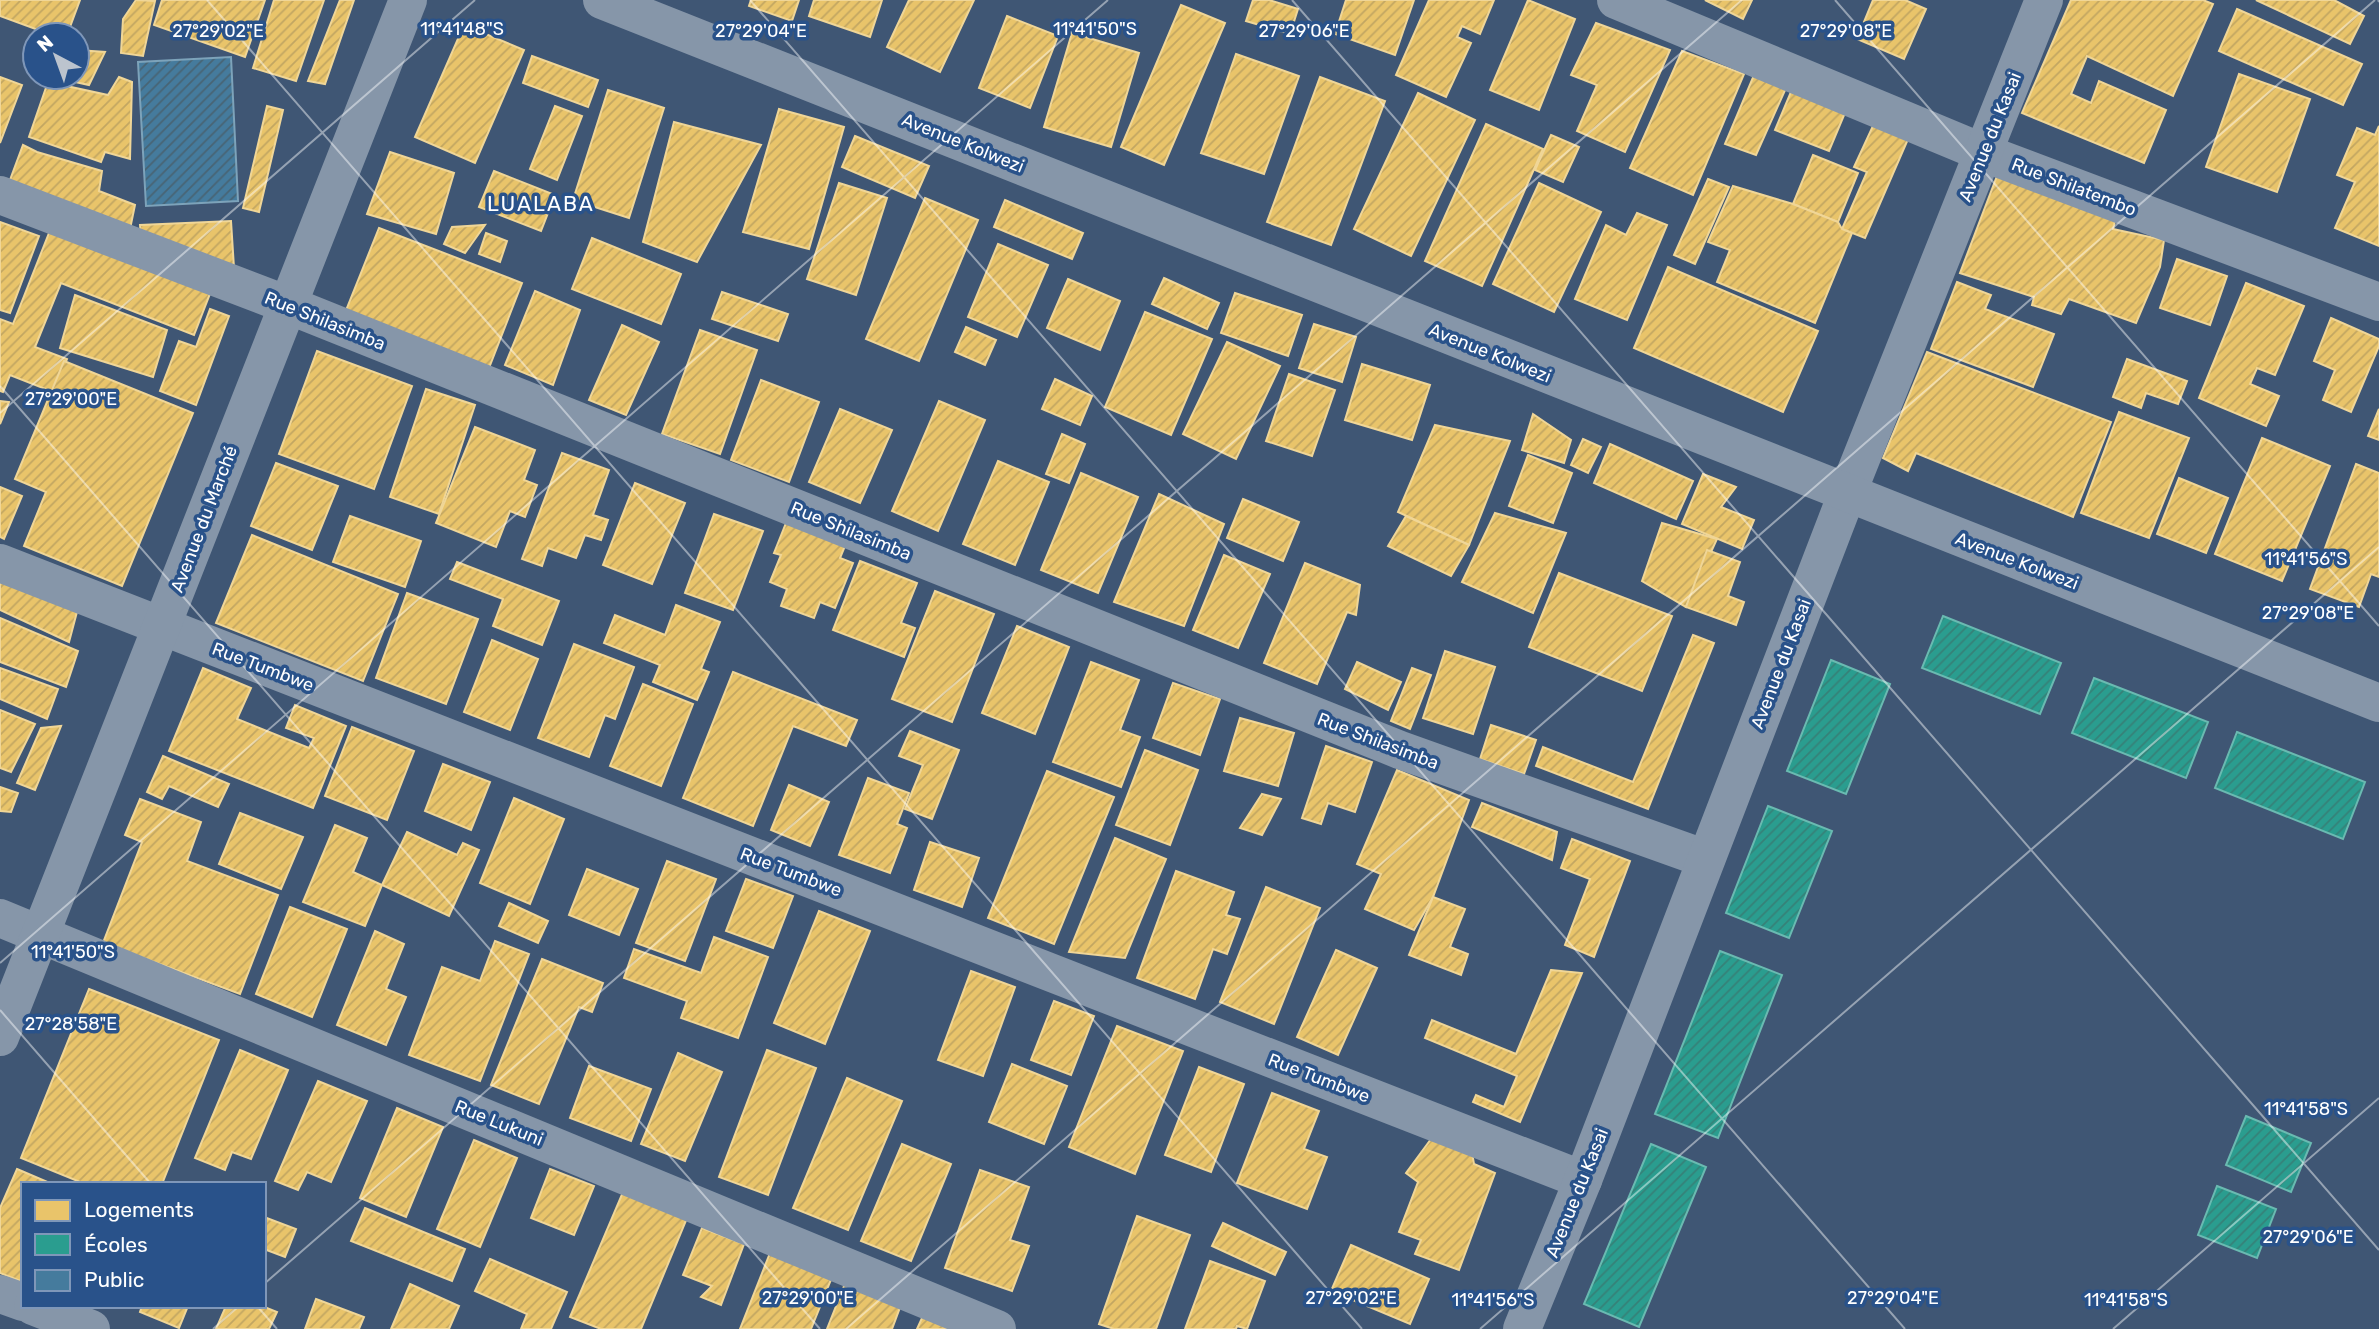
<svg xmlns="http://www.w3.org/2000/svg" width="2379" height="1329" viewBox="0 0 2379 1329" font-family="Rubik,sans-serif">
<defs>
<pattern id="homes-hatch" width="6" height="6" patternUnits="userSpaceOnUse" patternTransform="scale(1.75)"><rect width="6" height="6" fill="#e9c46a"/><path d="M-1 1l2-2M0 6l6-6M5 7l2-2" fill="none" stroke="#c2a662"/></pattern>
<pattern id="schools-hatch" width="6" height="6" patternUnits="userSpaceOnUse" patternTransform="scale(1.75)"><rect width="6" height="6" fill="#2a9d8f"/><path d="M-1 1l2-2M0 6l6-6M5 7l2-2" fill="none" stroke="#368178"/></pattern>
<pattern id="public-hatch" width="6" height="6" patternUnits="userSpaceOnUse" patternTransform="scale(1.75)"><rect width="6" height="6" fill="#457b9d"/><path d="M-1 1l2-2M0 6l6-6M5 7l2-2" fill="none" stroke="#486474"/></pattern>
</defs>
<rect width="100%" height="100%" fill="#3f5674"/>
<g fill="url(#homes-hatch)" stroke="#f0d697" stroke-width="2">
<path d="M0 0H80L67 35H52L0 16Z"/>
<path d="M136 0 155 1 143 56 121 53 123 19Z"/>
<path d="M162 0H265L245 57 154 25Z"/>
<path d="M274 0H324L296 81 253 68Z"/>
<path d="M340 0H354L325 84 308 81Z"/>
<path d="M751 0H799L792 21 749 6Z"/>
<path d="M814 0H882L870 37 809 16Z"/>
<path d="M909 0H974L940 72 887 47Z"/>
<path d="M1253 0H1269L1298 9 1290 34 1246 21Z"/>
<path d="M1346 0H1414L1395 55 1335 34Z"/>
<path d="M1429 0H1494L1480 34 1462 26 1457 37 1471 43 1446 97 1396 75Z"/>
<path d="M1528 0 1575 19 1539 110 1490 90Z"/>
<path d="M1705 0H1752L1743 19Z"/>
<path d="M1873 0H1905L1926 9 1904 59 1857 39Z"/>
<path d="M2071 0H2203L2213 4 2173 96 2087 56 2071 94 2091 103 2099 81 2166 110 2144 163 2022 113Z"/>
<path d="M2256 0H2334L2364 16 2350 44Z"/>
<path d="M1181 5 1225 23 1164 165 1121 147Z"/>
<path d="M2237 9 2362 64 2343 105 2219 51Z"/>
<path d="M1007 16 1058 36 1030 108 979 88Z"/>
<path d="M1596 23 1670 50 1625 152 1577 131 1597 85 1571 75Z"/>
<path d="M464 25 524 50 475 163 415 137Z"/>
<path d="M1072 33 1139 53 1111 147 1044 127Z"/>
<path d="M77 50 105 52 89 85 53 77H77Z"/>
<path d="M1682 51 1744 74 1693 195 1630 168Z"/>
<path d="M1236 54 1299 76 1264 174 1201 153Z"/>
<path d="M532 56 598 80 588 107 523 83Z"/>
<path d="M2239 74 2310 99 2277 192 2206 167Z"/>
<path d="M1754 75 1786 88 1756 155 1725 144Z"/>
<path d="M0 77 22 85 0 143Z"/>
<path d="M119 77 132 82 130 159 105 152 101 162 29 137 48 82 108 95Z"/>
<path d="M1320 77 1385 101 1331 245 1267 222Z"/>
<path d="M1793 87 1847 108 1829 151 1775 130Z"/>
<path d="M608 90 664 108 629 218 573 200Z"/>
<path d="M1418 93 1475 120 1411 256 1354 229Z"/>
<path d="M267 106 283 110 259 212 243 208Z"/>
<path d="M555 106 582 116 557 180 530 169Z"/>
<path d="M779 109 844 127 809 249 743 232Z"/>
<path d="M1878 115 1912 130 1865 238 1842 229 1867 172 1854 167Z"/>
<path d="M674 122 761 145 697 262 643 242Z"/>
<path d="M1486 124 1543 149 1482 286 1425 261Z"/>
<path d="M2379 126V246L2335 228 2355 182 2337 175 2357 128 2375 135Z"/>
<path d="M1551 135 1579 147 1563 182 1535 170Z"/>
<path d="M855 136 929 166 915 198 842 167Z"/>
<path d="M23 145 37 152 102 171 99 191 135 205 129 234 10 180Z"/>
<path d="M390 152 454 173 436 234 367 214Z"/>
<path d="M1813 155 1858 173 1838 222 1793 204Z"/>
<path d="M494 171 555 195 541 231 479 207Z"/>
<path d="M1997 176 2116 217 2113 229 2164 240 2160 267 2136 323 2069 299 2061 314 2032 305 2034 297 1960 273Z"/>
<path d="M1708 179 1729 187 1695 264 1674 255Z"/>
<path d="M839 183 887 198 856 295 807 279Z"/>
<path d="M1539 183 1601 212 1554 312 1493 284Z"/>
<path d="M1733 186 1793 204 1838 222 1842 229 1852 233 1815 323 1717 282 1730 250 1708 242Z"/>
<path d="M925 198 978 220 919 361 866 339Z"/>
<path d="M1005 200 1083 233 1072 259 994 227Z"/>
<path d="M1637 213 1667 225 1627 320 1575 299 1606 225 1626 235Z"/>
<path d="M231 221 234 268 141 240 140 225Z"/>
<path d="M0 222 39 236 10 313 0 310Z"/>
<path d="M485 225 465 253 444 244 452 227Z"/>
<path d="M51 228 211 291 194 335 61 283 35 347 67 359 53 392 10 375 3 392 0 391V319L13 324Z"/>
<path d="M379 228 522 283 489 368 345 313Z"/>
<path d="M486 233 507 241 500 262 479 254Z"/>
<path d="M592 238 681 274 661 324 572 289Z"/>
<path d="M998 244 1048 265 1017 337 968 317Z"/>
<path d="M2177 259 2227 276 2210 325 2160 308Z"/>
<path d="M1668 267 1818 331 1783 412 1634 348Z"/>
<path d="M1164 278 1219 303 1207 329 1152 304Z"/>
<path d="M1068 279 1120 301 1100 350 1047 328Z"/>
<path d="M1957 282 1991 295 1985 309 2054 334 2033 387 1931 349Z"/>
<path d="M2246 283 2304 306 2275 375 2257 368 2250 384 2279 396 2266 426 2199 398Z"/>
<path d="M535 291 580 310 553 385 505 365Z"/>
<path d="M722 292 788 314 778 341 712 319Z"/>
<path d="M1235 293 1302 315 1288 356 1221 333Z"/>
<path d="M75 295 167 330 153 377 60 348Z"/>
<path d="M210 309 229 316 196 405 160 391 179 341 196 347Z"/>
<path d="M1145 312 1212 339 1171 435 1105 407Z"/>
<path d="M2331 318 2379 339V346L2351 412 2323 400 2335 370 2314 361Z"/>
<path d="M1314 324 1356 337 1342 382 1299 368Z"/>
<path d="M622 325 659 342 626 415 589 400Z"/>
<path d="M966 327 996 340 985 365 955 352Z"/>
<path d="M700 330 757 350 720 454 662 434Z"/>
<path d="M1227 342 1280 366 1236 459 1183 434Z"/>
<path d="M317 351 412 386 374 489 279 454Z"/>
<path d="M1927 352 2111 422 2073 517 1916 453 1908 471 1883 458Z"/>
<path d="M2127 359 2187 381 2178 404 2146 393 2141 408 2113 397Z"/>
<path d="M64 361 193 413 122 586 24 546 46 492 15 479Z"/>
<path d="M1362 364 1430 385 1412 440 1345 420Z"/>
<path d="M1289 374 1335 390 1312 456 1266 441Z"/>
<path d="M1055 379 1092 396 1080 425 1042 409Z"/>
<path d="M761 380 819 402 789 482 731 460Z"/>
<path d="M426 389 475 405 439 514 390 497Z"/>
<path d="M0 401 9 402 0 424Z"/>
<path d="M939 401 985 420 938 531 892 511Z"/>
<path d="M840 409 892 430 860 503 809 482Z"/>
<path d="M2379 409V440L2368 436Z"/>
<path d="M2119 412 2189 438 2149 538 2081 513Z"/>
<path d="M1533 414 1571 440 1564 463 1522 450Z"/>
<path d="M1435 425 1510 441 1469 545 1398 512Z"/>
<path d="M475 427 535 450 524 480 537 485 525 517 510 511 496 547 436 523Z"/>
<path d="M1062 434 1085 444 1069 483 1046 474Z"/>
<path d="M2262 438 2330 466 2282 581 2215 554Z"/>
<path d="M1583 439 1601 447 1588 473 1571 465Z"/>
<path d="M1610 444 1693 481 1676 519 1594 483Z"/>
<path d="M562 453 609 470 593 515 608 520 601 540 585 535 576 558 548 548 542 566 522 559Z"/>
<path d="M1528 455 1572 473 1553 523 1509 506Z"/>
<path d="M998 461 1049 482 1015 565 963 544Z"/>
<path d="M276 463 338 486 312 550 251 526Z"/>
<path d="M2356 464 2379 473V577L2371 574 2359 607 2310 589Z"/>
<path d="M1081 473 1138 497 1098 593 1041 570Z"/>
<path d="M1703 474 1736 487 1721 507 1754 520 1742 549 1682 524Z"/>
<path d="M2179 478 2228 498 2206 553 2157 534Z"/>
<path d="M635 483 685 503 652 584 603 565Z"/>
<path d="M0 487 22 496 4 539 0 537Z"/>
<path d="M1159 494 1224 524 1184 626 1114 602Z"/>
<path d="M1243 499 1299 522 1283 561 1227 538Z"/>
<path d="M1495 513 1566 533 1533 613 1462 582Z"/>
<path d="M714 514 763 531 733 610 685 593Z"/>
<path d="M350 516 421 541 405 587 333 562Z"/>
<path d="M1406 516 1469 545 1451 576 1388 546Z"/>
<path d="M788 518 847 541 840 558 853 563 835 608 820 602 814 618 781 606 787 589 770 582 781 555 774 553Z"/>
<path d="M1662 523 1717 539 1686 607 1642 581Z"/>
<path d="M252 535 398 594 363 681 216 623Z"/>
<path d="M1707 550 1740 562 1728 596 1744 602 1736 625 1686 607Z"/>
<path d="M1224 555 1270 574 1238 648 1193 630Z"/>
<path d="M860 561 917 583 901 623 915 628 904 657 833 630Z"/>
<path d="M457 562 559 601 542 645 493 626 503 599 450 579Z"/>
<path d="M1305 563 1360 585 1356 615 1347 612 1317 684 1264 663Z"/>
<path d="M1559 573 1672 616 1642 691 1529 647Z"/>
<path d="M0 576 78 608 69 642 0 610Z"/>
<path d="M935 591 994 614 952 722 892 699Z"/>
<path d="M407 593 478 619 446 704 376 678Z"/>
<path d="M676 605 720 622 701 669 709 672 697 700 653 682 660 665 604 643 615 615 665 635Z"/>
<path d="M0 618 78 651 66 687 0 662Z"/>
<path d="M1017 626 1069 647 1035 734 982 713Z"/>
<path d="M1693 635 1714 643 1648 809 1536 766 1543 747 1633 782Z"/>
<path d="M492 640 538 659 510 730 464 712Z"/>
<path d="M574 644 634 667 615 719 605 715 589 757 538 738Z"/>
<path d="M1445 651 1495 667 1473 734 1423 718Z"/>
<path d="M1091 662 1139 680 1120 730 1140 737 1121 787 1053 762Z"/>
<path d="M1357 662 1401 682 1388 710 1345 689Z"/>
<path d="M0 668 58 689 47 719 0 699Z"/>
<path d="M203 668 251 688 237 719 309 748 314 738 286 728 295 705 346 726 313 808 169 751Z"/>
<path d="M1412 668 1431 675 1410 729 1391 721Z"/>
<path d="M733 672 857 720 846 746 793 726 753 826 683 798Z"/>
<path d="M1173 683 1220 699 1200 755 1153 738Z"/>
<path d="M643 684 693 704 661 786 610 766Z"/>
<path d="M0 710 35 724 11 772 0 768Z"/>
<path d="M1240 718 1294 733 1278 786 1224 771Z"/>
<path d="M1491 725 1536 740 1524 774 1480 759Z"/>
<path d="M61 726 35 790 17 783 41 728Z"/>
<path d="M352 727 414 751 387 820 325 796Z"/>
<path d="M910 731 959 750 932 819 905 809 923 765 899 756Z"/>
<path d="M1326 746 1372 762 1355 812 1328 803 1321 824 1302 818Z"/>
<path d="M1145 750 1198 770 1170 845 1116 825Z"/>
<path d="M163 756 229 784 218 807 169 786 162 799 147 792Z"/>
<path d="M443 764 490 782 471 830 425 811Z"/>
<path d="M1397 770 1469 800 1433 897 1414 930 1365 909 1381 874 1357 864Z"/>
<path d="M1047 771 1114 797 1054 944 988 918Z"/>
<path d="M868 778 909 793 897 824 907 828 890 873 839 855Z"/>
<path d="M789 785 829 802 810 846 771 830Z"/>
<path d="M0 787 18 793 11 812 0 811Z"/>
<path d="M1262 794 1281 799 1262 835 1240 828Z"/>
<path d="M514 798 564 819 530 904 480 883Z"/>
<path d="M140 799 201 822 187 861 278 895 240 994 103 943 142 842 125 835Z"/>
<path d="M1482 803 1557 832 1552 860 1472 827Z"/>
<path d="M240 813 303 837 281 889 219 864Z"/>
<path d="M335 825 367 838 353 872 382 885 365 926 303 902Z"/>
<path d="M407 832 457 855 463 843 479 850 449 916 382 885Z"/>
<path d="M1115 838 1166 859 1125 958 1069 952Z"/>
<path d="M1572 839 1630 861 1594 957 1565 945 1590 879 1561 868Z"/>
<path d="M930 842 979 858 962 907 914 890Z"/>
<path d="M667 861 716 879 685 961 636 943Z"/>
<path d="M587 869 638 889 619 935 569 915Z"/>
<path d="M1176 871 1234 892 1226 915 1240 919 1227 954 1213 949 1195 999 1137 978Z"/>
<path d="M746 879 793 896 773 948 726 931Z"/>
<path d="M1266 887 1320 908 1274 1024 1220 1002Z"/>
<path d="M1433 897 1465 909 1450 947 1468 954 1461 975 1409 955Z"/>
<path d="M509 903 548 921 538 943 499 926Z"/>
<path d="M290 907 347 929 312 1017 256 994Z"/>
<path d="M819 911 870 931 825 1044 774 1023Z"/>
<path d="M375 931 404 944 386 989 406 997 386 1045 337 1025Z"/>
<path d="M714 937 768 957 738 1038 681 1018 687 1001 624 978 634 949 701 973Z"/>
<path d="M495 941 529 954 480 1081 409 1055 442 967 480 981Z"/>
<path d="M1336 950 1377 968 1338 1055 1297 1037Z"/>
<path d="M542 959 603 983 592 1012 579 1007 539 1104 491 1085Z"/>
<path d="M1551 970 1582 973 1520 1122 1473 1102 1476 1095 1504 1107 1517 1076 1425 1038 1432 1020 1516 1054Z"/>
<path d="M971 971 1015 987 983 1076 938 1060Z"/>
<path d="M89 989 219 1040 162 1184H85L21 1158Z"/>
<path d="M1054 1001 1094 1016 1071 1075 1031 1060Z"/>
<path d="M1117 1026 1183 1051 1135 1174 1069 1147Z"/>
<path d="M240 1050 288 1070 251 1159 232 1152 225 1170 195 1158Z"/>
<path d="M767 1050 816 1068 768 1195 719 1177Z"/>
<path d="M678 1053 722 1072 685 1161 641 1144Z"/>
<path d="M1012 1064 1067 1086 1044 1144 989 1122Z"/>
<path d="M589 1066 651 1089 631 1141 570 1118Z"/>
<path d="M1199 1067 1244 1084 1211 1172 1165 1155Z"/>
<path d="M847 1078 902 1101 848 1230 793 1208Z"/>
<path d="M318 1081 367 1101 331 1182 307 1172 298 1190 275 1181Z"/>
<path d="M1272 1093 1319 1111 1304 1149 1327 1157 1307 1209 1237 1183Z"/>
<path d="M397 1108 443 1127 406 1217 360 1198Z"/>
<path d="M1431 1139 1471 1147 1474 1164 1495 1173 1459 1270 1415 1254 1421 1240 1399 1232 1418 1182 1406 1173Z"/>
<path d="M474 1140 517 1158 480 1247 437 1229Z"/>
<path d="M902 1144 951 1164 911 1261 861 1241Z"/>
<path d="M17 1169 52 1184H23V1282L0 1273V1208Z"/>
<path d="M550 1169 594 1186 574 1235 531 1218Z"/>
<path d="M980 1170 1029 1187 1010 1240 1029 1246 1012 1291 945 1268Z"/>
<path d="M623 1192 687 1218 641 1329H601L570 1317Z"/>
<path d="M365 1208 465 1249 452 1281 351 1241Z"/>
<path d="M1137 1216 1190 1235 1156 1329H1114L1099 1324Z"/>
<path d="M264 1217 296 1229 285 1257 264 1249Z"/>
<path d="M1223 1223 1286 1252 1275 1275 1212 1246Z"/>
<path d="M702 1228 744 1244 721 1305 701 1297 712 1286 683 1275Z"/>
<path d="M1351 1245 1429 1279 1410 1324 1331 1291Z"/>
<path d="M770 1253 832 1277 811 1329H740Z"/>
<path d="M490 1259 567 1292 551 1329H521L527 1314 475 1291Z"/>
<path d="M1210 1261 1265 1281 1247 1329 1237 1326 1236 1329H1185Z"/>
<path d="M846 1281 902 1302 892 1329H827Z"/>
<path d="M410 1284 459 1306 449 1329H391Z"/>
<path d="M316 1299 364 1317 359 1329H305Z"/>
<path d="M142 1306H188L179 1328 140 1312Z"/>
<path d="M226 1306H262L277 1312 269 1329H216Z"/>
<path d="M927 1307 977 1329H917Z"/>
</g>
<g fill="url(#schools-hatch)" stroke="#6abab1" stroke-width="2">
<path d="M1943 616 2061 663 2040 714 1922 668Z"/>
<path d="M1831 660 1890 684 1846 794 1787 771Z"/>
<path d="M2094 678 2208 722 2186 778 2072 733Z"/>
<path d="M2237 732 2365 782 2343 839 2215 788Z"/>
<path d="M1768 806 1832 831 1789 938 1726 913Z"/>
<path d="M1720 951 1782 975 1718 1138 1655 1114Z"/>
<path d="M2246 1116 2311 1143 2291 1192 2226 1165Z"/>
<path d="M1651 1144 1706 1167 1639 1327 1584 1304Z"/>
<path d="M2217 1186 2276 1209 2257 1258 2198 1235Z"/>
</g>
<path fill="url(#public-hatch)" stroke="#7da3ba" stroke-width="2" d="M231 57 238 201 146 206 138 62Z"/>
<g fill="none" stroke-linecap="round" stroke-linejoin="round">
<g stroke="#8696a9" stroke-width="38">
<path d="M1616 0 1984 153 2379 302"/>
<path d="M0 195 288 305 1400 750 1706 859"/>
<path d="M0 563 1583 1180"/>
<path d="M0 918 997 1329"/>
<path d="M0 1294 23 1302"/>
<path d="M33 1306 91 1329"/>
<path d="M1522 1329 1583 1180 1847 494 2044 0"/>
</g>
<g stroke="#8696a9" stroke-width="38">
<path d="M602 0 2379 703"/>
<path d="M0 1037 408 0"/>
</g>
</g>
<path fill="none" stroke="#fff" stroke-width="2" stroke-opacity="0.45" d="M207 0 1362 1329M750 0 1905 1329M1292 0 2379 1250M1835 0 2379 626M2378 0 2379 2M0 386 820 1329M0 413 475 0M0 963 1108 0M0 1010 151 1184M264 1284 1742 0M257 1306 277 1329M213 1329 239 1306M846 1329 2375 0M1480 1329 2379 547M2113 1329 2379 1098"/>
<g text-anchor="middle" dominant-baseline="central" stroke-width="7" stroke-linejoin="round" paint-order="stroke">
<g font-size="18" fill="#fff" stroke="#29528a">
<text transform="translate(1990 137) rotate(-68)">Avenue du Kasai</text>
<text transform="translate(963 143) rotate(22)">Avenue Kolwezi</text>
<text transform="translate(2074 187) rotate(21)">Rue Shilatembo</text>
<text transform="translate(325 321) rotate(22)">Rue Shilasimba</text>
<text transform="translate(1490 353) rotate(22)">Avenue Kolwezi</text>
<text transform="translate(204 519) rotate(-69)">Avenue du Marché</text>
<text transform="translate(851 531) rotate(22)">Rue Shilasimba</text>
<text transform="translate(2017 561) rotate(21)">Avenue Kolwezi</text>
<text transform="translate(1781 664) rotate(-69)">Avenue du Kasai</text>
<text transform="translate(263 667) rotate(21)">Rue Tumbwe</text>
<text transform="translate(1378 741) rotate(21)">Rue Shilasimba</text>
<text transform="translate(791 872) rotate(21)">Rue Tumbwe</text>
<text transform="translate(1319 1078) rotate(21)">Rue Tumbwe</text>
<text transform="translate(499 1123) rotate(22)">Rue Lukuni</text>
<text transform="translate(1577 1193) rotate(-68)">Avenue du Kasai</text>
</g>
<g font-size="21" letter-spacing="2" fill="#fff" stroke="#29528a">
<text x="541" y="203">LUALABA</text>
</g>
</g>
<g font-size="18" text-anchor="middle" fill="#fff" stroke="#29528a" stroke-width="7" stroke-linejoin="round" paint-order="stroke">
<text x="462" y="35">11°41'48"S</text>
<text x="1095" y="35">11°41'50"S</text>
<text x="218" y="37">27°29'02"E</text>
<text x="761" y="37">27°29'04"E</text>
<text x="1304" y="37">27°29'06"E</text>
<text x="1846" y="37">27°29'08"E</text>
<text x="71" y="405">27°29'00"E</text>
<text x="2306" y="565">11°41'56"S</text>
<text x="2308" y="619">27°29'08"E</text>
<text x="73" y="958">11°41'50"S</text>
<text x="71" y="1030">27°28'58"E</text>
<text x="2306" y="1115">11°41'58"S</text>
<text x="2308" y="1243">27°29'06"E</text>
<text x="808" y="1304">27°29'00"E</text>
<text x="1351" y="1304">27°29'02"E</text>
<text x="1893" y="1304">27°29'04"E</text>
<text x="1493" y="1306">11°41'56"S</text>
<text x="2126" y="1306">11°41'58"S</text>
</g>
<rect x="21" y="1182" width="245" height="126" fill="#29528a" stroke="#7f97b9" stroke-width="2"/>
<rect x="35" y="1200" width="35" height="21" fill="#e9c46a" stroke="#7f97b9" stroke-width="2"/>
<text x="84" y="1217" font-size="21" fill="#ffffff">Logements</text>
<rect x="35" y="1234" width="35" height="21" fill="#2a9d8f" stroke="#7f97b9" stroke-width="2"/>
<text x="84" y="1252" font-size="21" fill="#ffffff">Écoles</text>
<rect x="35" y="1270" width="35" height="21" fill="#457b9d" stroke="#7f97b9" stroke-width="2"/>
<text x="84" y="1287" font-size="21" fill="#ffffff">Public</text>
<g transform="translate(56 56) rotate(319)"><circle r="33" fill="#29528a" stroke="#7f97b9" stroke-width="2"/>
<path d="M0-5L12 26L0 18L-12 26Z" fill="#bcc4ce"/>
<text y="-10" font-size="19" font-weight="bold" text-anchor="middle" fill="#ffffff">N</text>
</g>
</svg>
